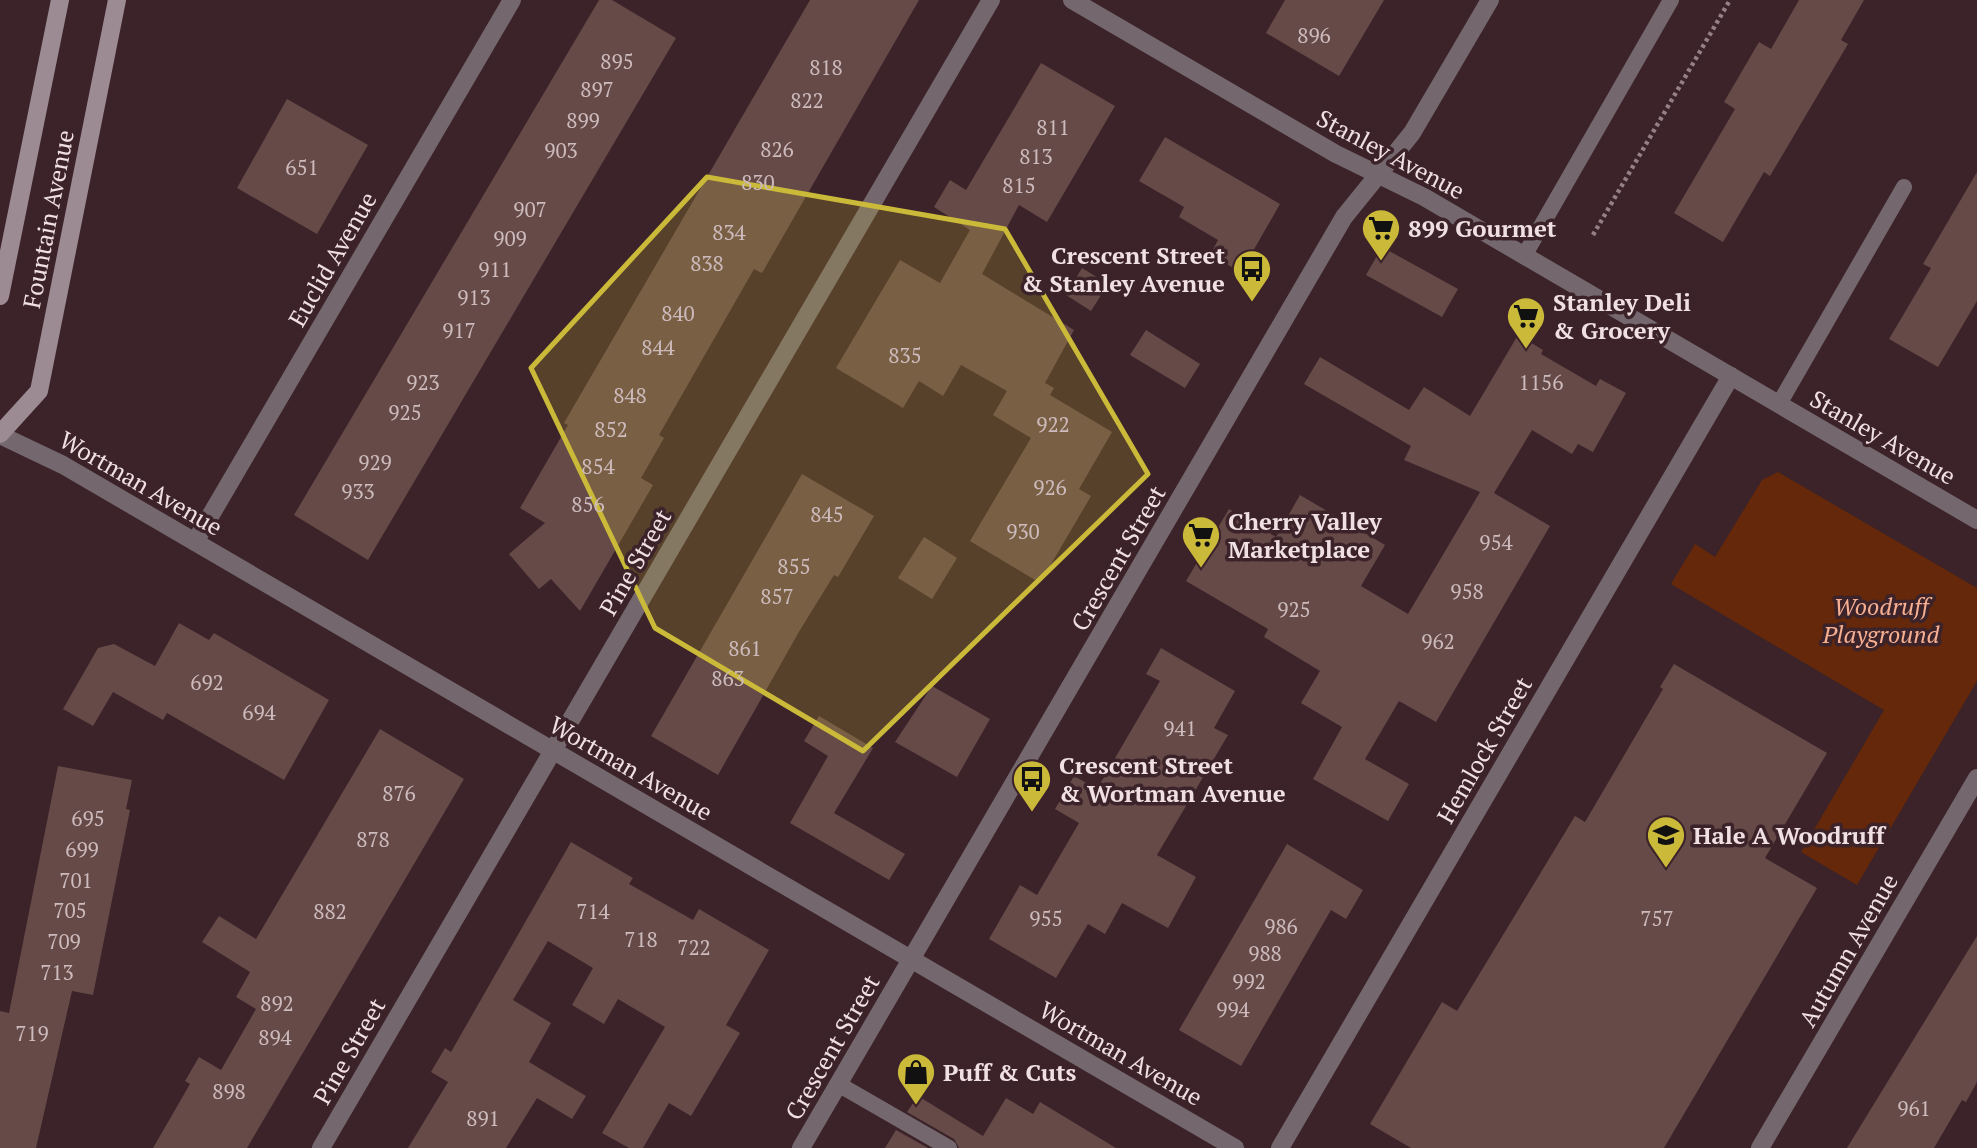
<svg xmlns="http://www.w3.org/2000/svg" width="1977" height="1148" viewBox="0 0 1977 1148" font-family="'PT Serif',serif">
<rect width="100%" height="100%" fill="#3b2329"/>
<path fill="#65280a" d="M1778 472 1977 588V681L1857 885 1801 852 1884 710 1671 584 1695 544 1715 557 1762 480Z"/>
<g fill="#654a48">
<path d="M599 0H612L676 38 368 560 294 515Z"/>
<path d="M810 0H919L762 273 754 269 659 435 664 438 641 478 653 485 580 611 551 579 539 589 509 554 545 523 520 508 568 425 564 423Z"/>
<path d="M1285 0H1384L1339 76 1266 33Z"/>
<path d="M1799 0H1864L1841 40 1848 44 1770 176 1764 172 1723 242 1674 213 1735 109 1724 102 1759 42 1771 49Z"/>
<path d="M1041 63 1115 106 1047 222 1019 205 982 274 1074 330 1045 383 1054 388 1050 395 1112 432 1079 489 1091 496 1040 583 970 541 1031 438 993 415 1007 391 961 365 943 396 919 381 903 408 836 368 900 260 940 283 970 230 934 207 950 180 966 190Z"/>
<path d="M287 99 368 145 317 234 237 188Z"/>
<path d="M1165 137 1280 204 1241 272 1210 255 1218 240 1179 217 1184 207 1139 181Z"/>
<path d="M1977 172V301L1938 367 1889 339 1931 268 1923 264Z"/>
<path d="M1382 247 1458 289 1442 317 1366 275Z"/>
<path d="M1082 268 1108 284 1091 311 1066 295Z"/>
<path d="M1146 330 1200 364 1185 388 1130 355Z"/>
<path d="M1518 335 1543 350 1541 354 1596 386 1600 379 1626 393 1593 452 1578 444 1572 454 1532 430 1494 493 1550 526 1436 722 1399 701 1365 759 1409 784 1388 821 1313 779 1342 727 1301 703 1320 671 1264 637 1268 629 1186 581 1229 509 1276 537 1300 495 1385 545 1361 586 1408 614 1480 492 1404 460 1411 446 1304 384 1320 357 1409 410 1424 387 1470 416Z"/>
<path d="M802 474 874 516 838 577 834 575 800 630 718 775 651 736Z"/>
<path d="M924 537 957 558 932 599 898 578Z"/>
<path d="M179 623 209 640 214 633 329 700 284 780 167 713 163 720 113 692 93 726 63 709 98 648 114 644 155 666Z"/>
<path d="M1161 648 1235 691 1214 728 1228 735 1157 855 1196 877 1168 928 1122 903 1105 934 1088 924 1056 978 989 939 1020 885 1037 895 1079 823 1055 809 1074 776 1097 789 1160 681 1146 674Z"/>
<path d="M1674 664 1827 753 1765 858 1817 888 1664 1148H1411L1370 1124 1442 1002 1457 1011 1575 816 1585 822 1663 689 1660 687Z"/>
<path d="M932 686 990 719 957 777 895 742Z"/>
<path d="M819 716 873 748 834 813 905 854 889 880 790 823 828 756 804 741Z"/>
<path d="M380 729 464 779 247 1148H153L190 1084 185 1081 199 1057 221 1070 256 1009 236 997 250 972 202 942 219 916 256 939Z"/>
<path d="M58 766 132 780 126 809 130 810 93 995 72 991 36 1148H0V1011L9 1013Z"/>
<path d="M571 842 633 878 629 884 693 920 699 909 769 950 726 1025 740 1033 691 1116 669 1103 643 1148H629L602 1133 665 1027 618 999 604 1024 572 1005 593 968 548 941 513 1000 551 1023 529 1062 586 1096 572 1119 537 1098 506 1148H408L448 1082 431 1072 445 1048 451 1052Z"/>
<path d="M1287 844 1363 890 1346 919 1331 910 1241 1066 1179 1030Z"/>
<path d="M1977 936V1082L1966 1102 1962 1100 1934 1148H1847Z"/>
<path d="M918 1096 983 1136 1006 1098 1033 1114 1040 1102 1116 1148H959L954 1139 907 1112Z"/>
<path d="M896 1130 928 1148H885Z"/>
</g>
<g fill="none" stroke-linecap="round" stroke-linejoin="round">
<path stroke="#948085" stroke-width="4.5" stroke-dasharray="3.5 3.5" stroke-linecap="butt" d="M1593 235 1730 0"/>
<g stroke="#74686e" stroke-width="16">
<path d="M1524 256 1671 0"/>
<path d="M1779 404 1904 187"/>
<path d="M838 1084 949 1148"/>
</g>
<g stroke="#74686e" stroke-width="18">
<path d="M1072 0 1336 154 1424 197 1977 520"/>
<path d="M0 435 63 465 1235 1148"/>
<path d="M195 542 512 0"/>
<path d="M321 1148 991 0"/>
<path d="M801 1148 1344 217 1412 133 1490 0"/>
<path d="M1280 1148 1731 376"/>
<path d="M1760 1148 1977 778"/>
</g>
<g stroke="#9d8b94" stroke-width="18">
<path d="M0 296 60 0"/>
<path d="M0 434 39 391 117 0"/>
</g>
</g>
<path fill="#cbba39" fill-opacity="0.2" stroke="#cbba39" stroke-width="5" stroke-linejoin="round" d="M707 177 1005 229 1148 474 863 751 655 628 531 368Z"/>
<defs>
<g id="supermarket-pin" transform="scale(2.0125)"><path d="M0 17L-7.5 6A9.5 9.5 0 1 1 7.5 6Z" fill="#cbba39" stroke="#3b2329"/><path d="M-6-5.5h2.5l.6 2H6L4.5 2H-2.5L-4.4-4H-6ZM-1.5 3.2a1.3 1.3 0 1 0 .1 0ZM3 3.2a1.3 1.3 0 1 0 .1 0Z" fill="#111"/></g>
<g id="bus-pin" transform="scale(2.0125)"><path d="M0 17L-7.5 6A9.5 9.5 0 1 1 7.5 6Z" fill="#cbba39" stroke="#3b2329"/><path d="M-5-6H5V4H4V6H2V4H-2V6H-4V4H-5ZM-3.5-4V0h7V-4ZM-3.5 1.2v1.5H-2V1.2ZM2 1.2v1.5H3.5V1.2Z" fill="#111"/></g>
<g id="school-pin" transform="scale(2.0125)"><path d="M0 17L-7.5 6A9.5 9.5 0 1 1 7.5 6Z" fill="#cbba39" stroke="#3b2329"/><path d="M0-5L7-2L0 1L-7-2ZM-4 1L0 2.5L4 1V4Q0 6-4 4Z" fill="#111"/></g>
<g id="shop-pin" transform="scale(2.0125)"><path d="M0 17L-7.5 6A9.5 9.5 0 1 1 7.5 6Z" fill="#cbba39" stroke="#3b2329"/><path d="M-5-2.5h2.3a2.7 3.5 0 0 1 5.4 0H5L5.5 6h-11ZM-1.5-2.5h3a1.5 2.3 0 0 0-3 0Z" fill="#111"/></g>
</defs>
<g fill-rule="evenodd">
<use href="#supermarket-pin" x="1381" y="228"/>
<use href="#bus-pin" x="1252" y="269"/>
<use href="#supermarket-pin" x="1526" y="316"/>
<use href="#supermarket-pin" x="1201" y="535"/>
<use href="#bus-pin" x="1032" y="779"/>
<use href="#school-pin" x="1666" y="835"/>
<use href="#shop-pin" x="916" y="1072"/>
</g>
<g text-anchor="middle" dominant-baseline="central" stroke-width="7" stroke-linejoin="round" paint-order="stroke">
<g font-size="21" fill="#cdbabc">
<text x="1314" y="35">896</text>
<text x="617" y="61">895</text>
<text x="826" y="67">818</text>
<text x="597" y="89">897</text>
<text x="807" y="100">822</text>
<text x="583" y="120">899</text>
<text x="1053" y="127">811</text>
<text x="777" y="149">826</text>
<text x="561" y="150">903</text>
<text x="1036" y="156">813</text>
<text x="302" y="167">651</text>
<text x="758" y="182">830</text>
<text x="1019" y="185">815</text>
<text x="530" y="209">907</text>
<text x="729" y="232">834</text>
<text x="510" y="238">909</text>
<text x="707" y="263">838</text>
<text x="495" y="269">911</text>
<text x="474" y="297">913</text>
<text x="678" y="313">840</text>
<text x="459" y="330">917</text>
<text x="658" y="347">844</text>
<text x="905" y="355">835</text>
<text x="423" y="382">923</text>
<text x="1541" y="382">1156</text>
<text x="630" y="395">848</text>
<text x="405" y="412">925</text>
<text x="1053" y="424">922</text>
<text x="611" y="429">852</text>
<text x="375" y="462">929</text>
<text x="598" y="466">854</text>
<text x="1050" y="487">926</text>
<text x="358" y="491">933</text>
<text x="588" y="504">856</text>
<text x="827" y="514">845</text>
<text x="1023" y="531">930</text>
<text x="1496" y="542">954</text>
<text x="794" y="566">855</text>
<text x="1467" y="591">958</text>
<text x="777" y="596">857</text>
<text x="1294" y="609">925</text>
<text x="1438" y="641">962</text>
<text x="745" y="648">861</text>
<text x="728" y="678">863</text>
<text x="207" y="682">692</text>
<text x="259" y="712">694</text>
<text x="1180" y="728">941</text>
<text x="399" y="793">876</text>
<text x="88" y="818">695</text>
<text x="373" y="839">878</text>
<text x="82" y="849">699</text>
<text x="76" y="880">701</text>
<text x="70" y="910">705</text>
<text x="330" y="911">882</text>
<text x="593" y="911">714</text>
<text x="1046" y="918">955</text>
<text x="1657" y="918">757</text>
<text x="1281" y="926">986</text>
<text x="641" y="939">718</text>
<text x="64" y="941">709</text>
<text x="694" y="947">722</text>
<text x="1265" y="953">988</text>
<text x="57" y="972">713</text>
<text x="1249" y="981">992</text>
<text x="277" y="1003">892</text>
<text x="1233" y="1009">994</text>
<text x="32" y="1033">719</text>
<text x="275" y="1037">894</text>
<text x="229" y="1091">898</text>
<text x="1914" y="1108">961</text>
<text x="483" y="1118">891</text>
</g>
<g font-size="24" fill="#f0e0e3" stroke="#3b2329">
<text transform="translate(1391 154) rotate(28)">Stanley Avenue</text>
<text transform="translate(48 219) rotate(-79)">Fountain Avenue</text>
<text transform="translate(332 259) rotate(-60)">Euclid Avenue</text>
<text transform="translate(1883 437) rotate(30)">Stanley Avenue</text>
<text transform="translate(141 483) rotate(30)">Wortman Avenue</text>
<text transform="translate(1118 558) rotate(-60)">Crescent Street</text>
<text transform="translate(635 562) rotate(-60)">Pine Street</text>
<text transform="translate(1484 750) rotate(-60)">Hemlock Street</text>
<text transform="translate(631 768) rotate(30)">Wortman Avenue</text>
<text transform="translate(1848 950) rotate(-60)">Autumn Avenue</text>
<text transform="translate(832 1047) rotate(-60)">Crescent Street</text>
<text transform="translate(349 1051) rotate(-60)">Pine Street</text>
<text transform="translate(1121 1053) rotate(30)">Wortman Avenue</text>
</g>
<g font-size="24" font-weight="bold" fill="#f0e0e3" stroke="#3b2329" text-anchor="start">
<text x="1408" y="228">899 Gourmet</text>
<text x="1225" y="255" text-anchor="end">Crescent Street<tspan x="1225" dy="28">&amp; Stanley Avenue</tspan></text>
<text x="1553" y="302">Stanley Deli<tspan x="1553" dy="28">&amp; Grocery</tspan></text>
<text x="1228" y="521">Cherry Valley<tspan x="1228" dy="28">Marketplace</tspan></text>
<text x="1059" y="765">Crescent Street<tspan x="1059" dy="28">&amp; Wortman Avenue</tspan></text>
<text x="1693" y="835">Hale A Woodruff</text>
<text x="943" y="1072">Puff &amp; Cuts</text>
</g>
<g font-size="24" font-style="italic" fill="#f7af92" stroke="#3b2329">
<text x="1881" y="606">Woodruff<tspan x="1881" dy="28">Playground</tspan></text>
</g>
</g>
</svg>
